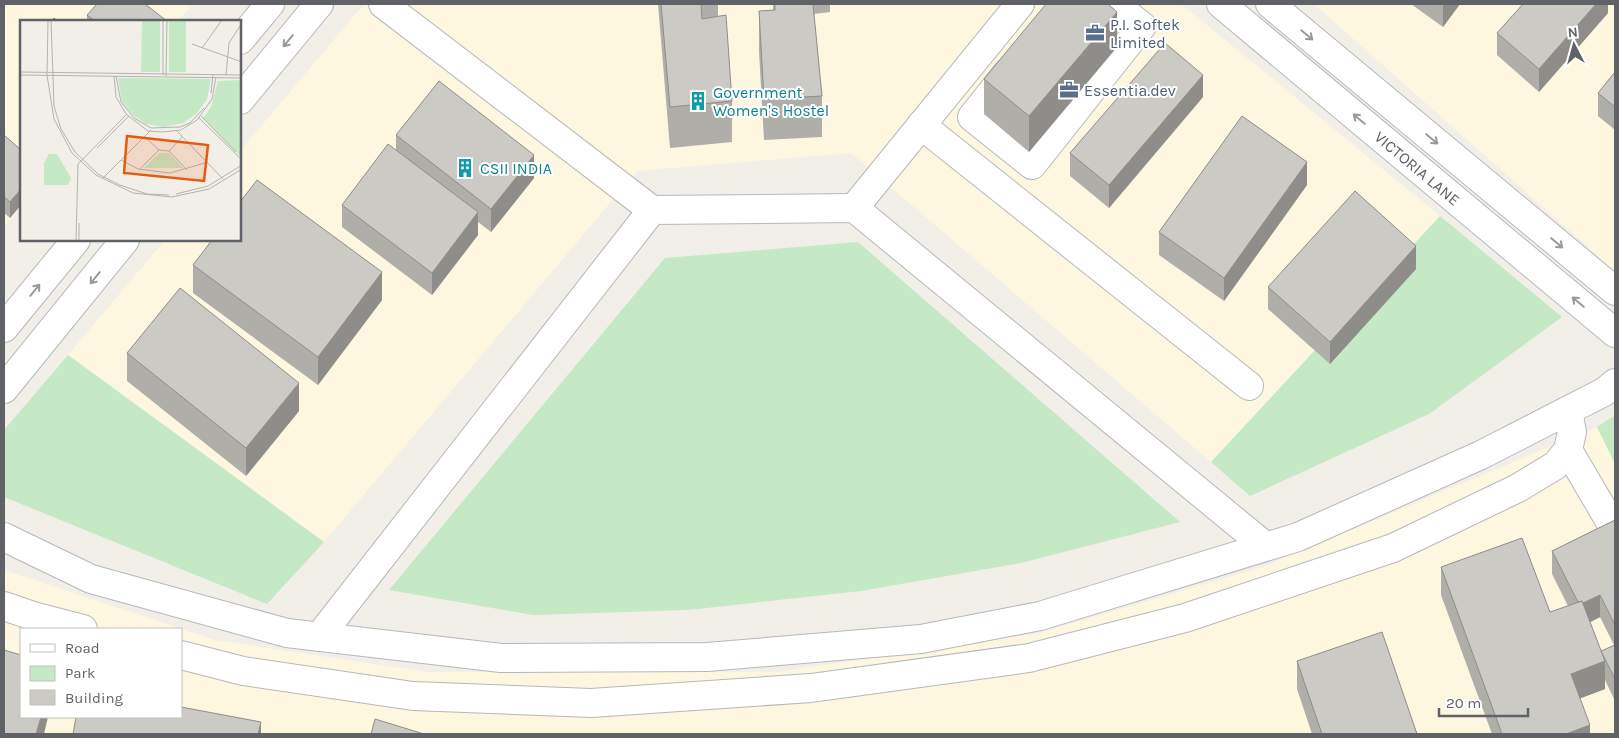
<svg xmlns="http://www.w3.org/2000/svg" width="1619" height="738" viewBox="0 0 1619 738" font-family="Karla,sans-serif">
<rect width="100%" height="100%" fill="#f1efe8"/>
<g fill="#fef7e0" fill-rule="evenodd">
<path d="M4 4H193L178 21H21V207L4 227Z"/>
<path d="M364 4H1181L1440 216 1211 462 851 153 637 171 324 542 68 355 165 240H240V151Z"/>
<path d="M1314 4H1615V271Z"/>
<path d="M1597 427 1615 464V734H4V570L215 640 427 672H777L1040 633 1263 567ZM21 629H181V717H21Z"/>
</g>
<g fill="#c5e8c5">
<path d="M1440 216 1562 317 1429 414 1250 496 1211 462Z"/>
<path d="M858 242 1180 522 1021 563 861 591 688 610 533 615 389 590 665 258Z"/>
<path d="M68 355 324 542 267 604 4 497V430Z"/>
<path d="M1615 415V464L1597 427Z"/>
</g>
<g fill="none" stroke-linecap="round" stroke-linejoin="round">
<g stroke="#b5b8bc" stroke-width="30">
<g id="minor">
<path d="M383 4 652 210"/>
<path id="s1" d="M1221 4 1615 333"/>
<path d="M1270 4 1615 291"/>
<path d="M240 40 270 4"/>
<path d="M1007 73 972 117 1032 165 1142 26 1114 4"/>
<path d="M240 100 319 4"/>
<path d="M921 125 1249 386"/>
<path d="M854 208 1020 4"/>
<path d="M4 328 76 240"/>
<path d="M4 389 125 240"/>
<path d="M1568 450 1615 530"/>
<path d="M4 537 91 579 287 633 501 658 707 657 921 639 1040 616 1298 537 1481 455 1604 392 1615 383"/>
<path d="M4 606 33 616 83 629"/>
<path d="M319 637 652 210 854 208 1265 546"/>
<path d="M181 655 243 671 413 696 591 703 811 688 1029 658 1185 618 1393 548 1518 488 1556 465 1568 450 1572 432 1568 411"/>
</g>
</g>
<use href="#minor" stroke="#fff" stroke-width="28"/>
</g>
<g fill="#afaea9" fill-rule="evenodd">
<path d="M658 4H718V16L732 101V142L670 148Z"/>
<path d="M773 4H830V12L814 14 822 96V137L764 140 759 52V11L773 10Z"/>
<path d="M1411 4H1460L1443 27Z"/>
<path d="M1608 4V13L1539 92 1497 55V33Z"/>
<path d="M87 15 167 21H87Z"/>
<path d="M1117 47 1029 152 984 114V79Z"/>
<path d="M1615 72V130L1598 116V93Z"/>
<path d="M1203 97 1109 208 1070 176V153Z"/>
<path d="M4 135 21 150V205L10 218 4 213Z"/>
<path d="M396 135 534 178 491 232 478 222V235L432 295 342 227V205L396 150Z"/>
<path d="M1307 185 1224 301 1159 255V232Z"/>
<path d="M193 265 382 300 318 385 193 293Z"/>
<path d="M1416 269 1330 364 1268 309V287Z"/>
<path d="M127 353 299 411 246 476 127 381Z"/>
<path d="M1615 520V701L1605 680V689L1580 698 1590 734H1492L1441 595V567L1550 612 1568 606 1552 574V551ZM1600 617 1614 645 1601 652 1590 622Z"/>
<path d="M1297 661 1417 734H1312L1297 689Z"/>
</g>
<g fill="#8f8d8a">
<path d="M1444 4H1460L1443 27V4Z"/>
<path d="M1596 4H1608V13L1539 92V69Z"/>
<path d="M1117 12V47L1029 152V116Z"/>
<path d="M1203 75V97L1109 208V185Z"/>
<path d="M534 155V178L491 232V209Z"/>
<path d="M1307 162V185L1224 301V278Z"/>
<path d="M21 189V205L10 218V202Z"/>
<path d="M478 212V235L432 295V273Z"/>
<path d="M1416 246V269L1330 364V342Z"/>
<path d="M382 272V300L318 385V357Z"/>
<path d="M299 383V411L246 476V448Z"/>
<path d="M1600 595V617L1579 628V605Z"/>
<path d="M1605 661V689L1571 702V674Z"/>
<path d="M41 717H48L44 734H36Z"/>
<path d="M261 722V734H258Z"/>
<path d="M1590 725V734H1566Z"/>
</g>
<g fill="#cccac5" stroke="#8f8d8a">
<path d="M97 4H145L167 21H95L87 15Z"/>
<path d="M661 4H701L702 19 726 15 732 101 670 107Z"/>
<path d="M775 4H813L822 96 764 99 759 11 775 10Z"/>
<path d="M1046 4H1108L1117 12 1029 116 984 79Z"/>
<path d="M1523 4H1596L1539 69 1497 33Z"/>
<path d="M54 18 58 21H51Z"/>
<path d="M1165 43 1203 75 1109 185 1070 153Z"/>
<path d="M1615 72V107L1598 93Z"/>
<path d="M439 81 534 155 491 209 396 135Z"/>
<path d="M1242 116 1307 162 1224 278 1159 232Z"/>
<path d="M4 135 21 150V189L10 202 4 197Z"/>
<path d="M388 144 478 212 432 273 342 205Z"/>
<path d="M257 180 382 272 318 357 193 265 212 240H240V202Z"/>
<path d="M1355 191 1416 246 1330 342 1268 287Z"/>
<path d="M180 288 299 383 246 448 127 353Z"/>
<path d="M1615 520V625L1600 595 1583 603 1582 601 1578 602 1552 551Z"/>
<path d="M1522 538 1550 612 1582 601 1605 661 1571 674 1590 725 1566 734H1502L1441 567Z"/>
<path d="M1382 632 1417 734H1322L1297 661Z"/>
<path d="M1615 645V679L1601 651Z"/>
<path d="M4 650 21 655V717H41L36 734H4Z"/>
<path d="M181 707 261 722 258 734H73L76 717H181Z"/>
<path d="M375 719 424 734H371Z"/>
</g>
<defs><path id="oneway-shaft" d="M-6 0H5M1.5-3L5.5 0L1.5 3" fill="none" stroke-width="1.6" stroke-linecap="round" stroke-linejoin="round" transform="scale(1.25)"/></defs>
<g stroke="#979a9d">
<use href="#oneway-shaft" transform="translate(1307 35) rotate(40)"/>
<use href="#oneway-shaft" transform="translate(288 41) rotate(129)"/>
<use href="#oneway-shaft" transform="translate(1359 119) rotate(-140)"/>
<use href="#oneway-shaft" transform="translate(1432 139) rotate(40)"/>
<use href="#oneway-shaft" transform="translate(1557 243) rotate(40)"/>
<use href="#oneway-shaft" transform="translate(95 278) rotate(129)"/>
<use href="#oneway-shaft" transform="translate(35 290) rotate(-51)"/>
<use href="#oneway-shaft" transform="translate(1578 302) rotate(-140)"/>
</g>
<defs>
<g id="office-bare" transform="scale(1.5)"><path d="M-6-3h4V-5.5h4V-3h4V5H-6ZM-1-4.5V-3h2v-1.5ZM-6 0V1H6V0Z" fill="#5c6f8a" stroke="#fff" stroke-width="2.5" paint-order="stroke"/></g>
<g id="building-bare" transform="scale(1.5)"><path d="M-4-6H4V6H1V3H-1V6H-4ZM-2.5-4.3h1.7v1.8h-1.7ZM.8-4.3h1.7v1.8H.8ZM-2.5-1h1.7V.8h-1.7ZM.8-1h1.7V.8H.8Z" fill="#0f9aa8" stroke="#fff" stroke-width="2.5" paint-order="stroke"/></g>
</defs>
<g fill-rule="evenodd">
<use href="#office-bare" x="1095" y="33"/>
<use href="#office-bare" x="1069" y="90"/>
<use href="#building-bare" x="698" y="101"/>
<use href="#building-bare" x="465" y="168"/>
</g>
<g text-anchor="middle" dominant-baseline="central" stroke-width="4" stroke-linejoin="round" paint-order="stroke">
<g font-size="16" fill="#4e5e75" stroke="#fff" text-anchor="start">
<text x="1110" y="24">P.I. Softek<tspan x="1110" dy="18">Limited</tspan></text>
<text x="1084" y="90">Essentia.dev</text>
</g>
<g font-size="16" fill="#0d838f" stroke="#fff" text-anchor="start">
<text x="713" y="92">Government<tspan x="713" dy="18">Women's Hostel</tspan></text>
<text x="480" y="168">CSII INDIA</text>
</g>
<g font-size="16" fill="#5f6368" stroke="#fff">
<text stroke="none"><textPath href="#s1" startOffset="256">VICTORIA LANE</textPath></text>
</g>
</g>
<g transform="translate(20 20)">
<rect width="221" height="221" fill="#f1efe8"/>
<path d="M122 0H140V52H121ZM149 0H166V52H149ZM98 58 191 59 187 79 177 93 163 103 143 107 126 104 113 95 102 82ZM221 60V137L183 98 191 87 198 61ZM139 133H149L163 148H124ZM29 134H37L51 158 48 165H24V143Z" fill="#c5e8c5"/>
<path fill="none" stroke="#b3b3b1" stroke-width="1" d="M28 0 27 55 34 99 52 133 76 155 113 173 152 177 189 169 222 149M31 0 34 86 41 109 55 132 78 154 100 165 127 174 149 175M172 24 222 42M182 28 202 0M0 52 222 55M0 55 222 58M143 55V0M206 55 209 23 222 3M94 56 96 77 106 94 128 111 143 112 161 110 177 100 192 79 196 57M96 56 101 82 114 98 131 108 160 107 170 103 184 88M146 56 147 0M191 73 193 55M181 96 216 132M179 98 222 140M156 110 203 159M125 117 139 130M77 128 109 96M149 131 162 117M101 140 118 149 150 153 188 142M120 149 139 130 149 131 167 150M83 158 131 110M156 174 188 166 222 145M56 221 58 144 107 94M59 221V203"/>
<path fill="#e8590c" fill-opacity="0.15" stroke="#e8590c" stroke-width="2.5" d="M107 116 188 125 184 161 104 153Z"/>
<rect width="221" height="221" fill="none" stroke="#5f6368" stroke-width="2.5"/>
</g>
<rect width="1619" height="738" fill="none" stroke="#5f6368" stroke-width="10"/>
<rect x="20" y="628" width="162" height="90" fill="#ffffff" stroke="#bfc1c3"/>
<rect x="30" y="644" width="25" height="8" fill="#ffffff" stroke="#bfc1c3"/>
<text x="65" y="653" font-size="15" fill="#5f6368">Road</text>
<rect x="30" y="666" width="25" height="15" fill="#c5e8c5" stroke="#bfc1c3"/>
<text x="65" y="678" font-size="15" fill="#5f6368">Park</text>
<rect x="30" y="690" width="25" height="15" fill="#cccac5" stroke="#bfc1c3"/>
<text x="65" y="703" font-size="15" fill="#5f6368">Building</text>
<g transform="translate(1574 45) rotate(354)" stroke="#ffffff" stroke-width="4" paint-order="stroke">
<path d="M0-4L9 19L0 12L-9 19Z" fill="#5f6368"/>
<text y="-8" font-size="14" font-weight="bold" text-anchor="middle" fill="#5f6368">N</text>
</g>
<path d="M1439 708v8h89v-8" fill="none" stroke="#5f6368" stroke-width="2.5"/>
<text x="1446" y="708" font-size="15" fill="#5f6368" stroke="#ffffff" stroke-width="4" paint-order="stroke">20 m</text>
</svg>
